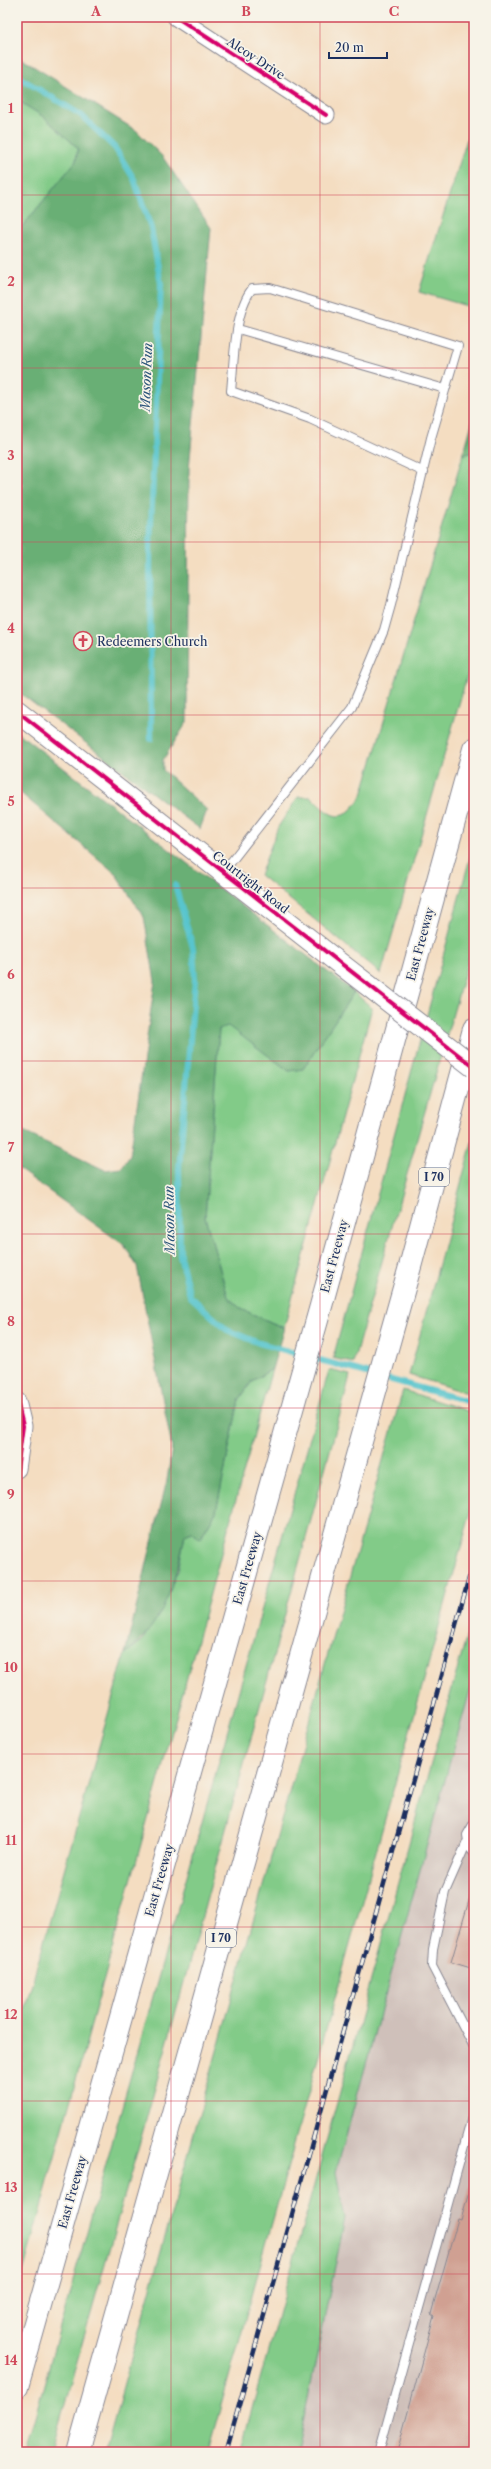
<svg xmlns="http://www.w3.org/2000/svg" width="491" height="2469" viewBox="0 0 491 2469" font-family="'Libre Caslon Text',serif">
<rect width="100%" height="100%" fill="#f7f3e8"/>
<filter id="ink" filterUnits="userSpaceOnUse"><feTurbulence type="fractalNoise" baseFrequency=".025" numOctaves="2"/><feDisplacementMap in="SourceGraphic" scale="8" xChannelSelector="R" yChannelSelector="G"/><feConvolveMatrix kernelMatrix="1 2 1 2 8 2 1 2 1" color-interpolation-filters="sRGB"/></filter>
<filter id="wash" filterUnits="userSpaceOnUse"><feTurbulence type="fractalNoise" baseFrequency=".012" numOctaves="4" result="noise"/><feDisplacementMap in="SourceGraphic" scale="16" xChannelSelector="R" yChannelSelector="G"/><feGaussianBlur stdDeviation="0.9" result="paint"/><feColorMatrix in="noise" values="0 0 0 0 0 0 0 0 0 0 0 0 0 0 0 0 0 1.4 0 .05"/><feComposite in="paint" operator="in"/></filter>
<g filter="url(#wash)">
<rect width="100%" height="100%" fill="#f4ddc1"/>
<path fill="#cfc0ba" d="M474 1676V2452H297L345 2218 336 2172Z"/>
<g fill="#82cb88" stroke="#4e7d73">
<path d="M17 100 44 117 78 148 76 161 17 233Z"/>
<path d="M474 117V308L419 292Z"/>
<path d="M474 452V652L381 974 260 875 278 827 298 797H311C333 820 343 825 362 795L463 455Z"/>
<path d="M474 843V940L353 1363 333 1358Z"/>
<path d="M354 992 372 1008 284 1328 241 1309 228 1297 205 1217 219 1029 228 1025 289 1071 303 1069Z"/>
<path d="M474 1135V1395L409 1375Z"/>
<path d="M272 1369 17 2294V2037L125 1654 143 1640 178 1571 185 1535 192 1532 200 1539 216 1512 239 1400 252 1381Z"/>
<path d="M329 1370 350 1375 345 1396 143 2131 51 2452H25Z"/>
<path d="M403 1390 474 1413V1501L208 2452H105L325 1664Z"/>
<path d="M474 1609V1676L336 2172 345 2218 297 2452H240Z"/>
</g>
<g fill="#69af74" stroke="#426f69">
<path d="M17 56 137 131 162 156 211 228 189 469 187 722 163 760V770L207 810 200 829 17 691V494L23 485 17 480V233L76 161 78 148 44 117 17 100Z"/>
<path d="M474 416V452L463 455Z"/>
<path d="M17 732 354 992 303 1069 289 1071 228 1026 219 1029 205 1217 228 1297 241 1309 284 1328 272 1369 252 1381 239 1400 216 1512 200 1539 192 1532 185 1535C175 1582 165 1623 125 1654L167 1480 172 1448 137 1266 124 1245 17 1168V1129L105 1170 121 1168 130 1156 155 981 144 917 115 873 17 790Z"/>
</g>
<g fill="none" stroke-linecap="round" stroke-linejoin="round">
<g stroke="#58c5cd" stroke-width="6">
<path d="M17 76 81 115 115 148 134 179 151 228 161 284 150 549 151 739"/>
<path d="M175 885 193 948 195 980 179 1169 180 1256 190 1296 227 1330 259 1343 474 1403"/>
</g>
</g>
<g id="blocks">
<g fill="#d0a092">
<path d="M473 1887 474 1888V1969L451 1962Z"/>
<path d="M474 2173V2452H397L434 2316 431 2314 458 2219 461 2220Z"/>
</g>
</g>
</g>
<g filter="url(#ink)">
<use href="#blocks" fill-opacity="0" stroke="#888690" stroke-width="1"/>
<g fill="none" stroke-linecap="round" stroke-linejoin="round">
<g stroke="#888690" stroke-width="10">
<g id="service">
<path d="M238 329 445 389"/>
<path d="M224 871 352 707 384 630 391 605 431 438 458 346 270 288 252 289C234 311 234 363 231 391L310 419 424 472"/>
<path d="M474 1823 467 1835 469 1847 474 1853"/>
<path d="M467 1842 445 1892 433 1949 432 1966 474 2047"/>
<path d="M379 2452 474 2110"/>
</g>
</g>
<g stroke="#888690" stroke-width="19">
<g id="minor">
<path d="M176 17 326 115"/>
<path d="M17 1401 23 1426 17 1469"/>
</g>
</g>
<g stroke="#888690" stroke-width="23">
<path id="tertiary" d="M17 711 334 959"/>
</g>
<g stroke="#888690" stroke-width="24">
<g id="motorway">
<path d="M17 2387 321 1306 474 749"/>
<path d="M78 2452 411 1263 474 1029"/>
</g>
</g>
<use href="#service" stroke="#fff" stroke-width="8"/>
<use href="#minor" stroke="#fff" stroke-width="17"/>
<use href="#tertiary" stroke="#fff" stroke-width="21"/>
<use href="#motorway" stroke="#fff" stroke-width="22"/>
<g stroke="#1b2f5e" stroke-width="4.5">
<path id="rail" d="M226 2452 474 1560"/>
</g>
<use href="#rail" stroke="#f7f3e8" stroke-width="3" stroke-dasharray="9" stroke-linecap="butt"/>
<g stroke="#888690" stroke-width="23" stroke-linecap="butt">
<path id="tertiary-bridge" d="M334 959 474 1067"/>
</g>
<use href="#tertiary-bridge" stroke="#fff" stroke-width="21"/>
<g stroke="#f7f3e8" stroke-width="6">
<g id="cycleway">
<path d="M176 17 326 115"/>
<path d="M17 711 474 1067"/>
<path d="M17 1401 23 1426 17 1469"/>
</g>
</g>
<use href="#cycleway" stroke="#d6006c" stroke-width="4"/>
</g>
</g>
<path fill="none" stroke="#d1495b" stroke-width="1" stroke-opacity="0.55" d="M171 17V2452M320 17V2452M17 195H474M17 368H474M17 542H474M17 715H474M17 888H474M17 1061H474M17 1234H474M17 1408H474M17 1581H474M17 1754H474M17 1927H474M17 2101H474M17 2274H474"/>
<defs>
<g id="church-ring" transform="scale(1)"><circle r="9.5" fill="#f7f3e8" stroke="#d1495b" stroke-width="1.5"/><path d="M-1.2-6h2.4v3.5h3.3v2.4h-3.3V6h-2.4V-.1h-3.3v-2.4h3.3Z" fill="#d1495b"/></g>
</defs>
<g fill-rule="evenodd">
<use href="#church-ring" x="83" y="641"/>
</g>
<g text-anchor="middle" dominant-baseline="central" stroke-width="3.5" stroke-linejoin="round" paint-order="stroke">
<g fill="#f7f3e8" stroke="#5d6a87" stroke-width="1">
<rect x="419" y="1168" width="30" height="18" rx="3"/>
<rect x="206" y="1929" width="30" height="18" rx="3"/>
</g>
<g font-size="11" font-weight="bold" fill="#1b2f5e">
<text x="434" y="1177">I 70</text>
<text x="221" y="1938">I 70</text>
</g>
<g font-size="12" fill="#1b2f5e" stroke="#f7f3e8">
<text transform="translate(256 58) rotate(33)">Alcoy Drive</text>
<text transform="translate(251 882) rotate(38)">Courtright Road</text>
<text transform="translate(420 944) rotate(-75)">East Freeway</text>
<text transform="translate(334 1256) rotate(-75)">East Freeway</text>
<text transform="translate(247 1568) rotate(-74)">East Freeway</text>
<text transform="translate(159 1880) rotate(-74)">East Freeway</text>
<text transform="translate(72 2192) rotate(-74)">East Freeway</text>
</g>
<g font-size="12" fill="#1b2f5e" stroke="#f7f3e8" text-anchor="start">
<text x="97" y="641">Redeemers Church</text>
</g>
<g font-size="13" font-style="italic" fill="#2a547a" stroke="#f7f3e8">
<text transform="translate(146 377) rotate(-88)">Mason Run</text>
<text transform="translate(169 1220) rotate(-91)">Mason Run</text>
</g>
</g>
<rect width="491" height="2469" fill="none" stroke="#f7f3e8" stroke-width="44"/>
<path d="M329 52v6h58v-6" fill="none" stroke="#1b2f5e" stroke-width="2"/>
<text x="335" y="52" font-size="12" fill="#1b2f5e" stroke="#f7f3e8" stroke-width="3" paint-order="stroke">20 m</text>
<rect x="22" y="22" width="447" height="2425" fill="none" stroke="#d1495b" stroke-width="1.5"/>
<g font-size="13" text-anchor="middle" font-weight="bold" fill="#d1495b">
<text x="96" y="16">A</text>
<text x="246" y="16">B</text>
<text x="394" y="16">C</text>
<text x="11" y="113">1</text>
<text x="11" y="286">2</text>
<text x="11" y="460">3</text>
<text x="11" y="633">4</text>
<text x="11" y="806">5</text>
<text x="11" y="979">6</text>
<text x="11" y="1152">7</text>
<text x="11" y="1326">8</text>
<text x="11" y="1499">9</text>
<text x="11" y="1672">10</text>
<text x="11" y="1845">11</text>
<text x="11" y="2019">12</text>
<text x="11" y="2192">13</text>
<text x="11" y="2365">14</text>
</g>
</svg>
